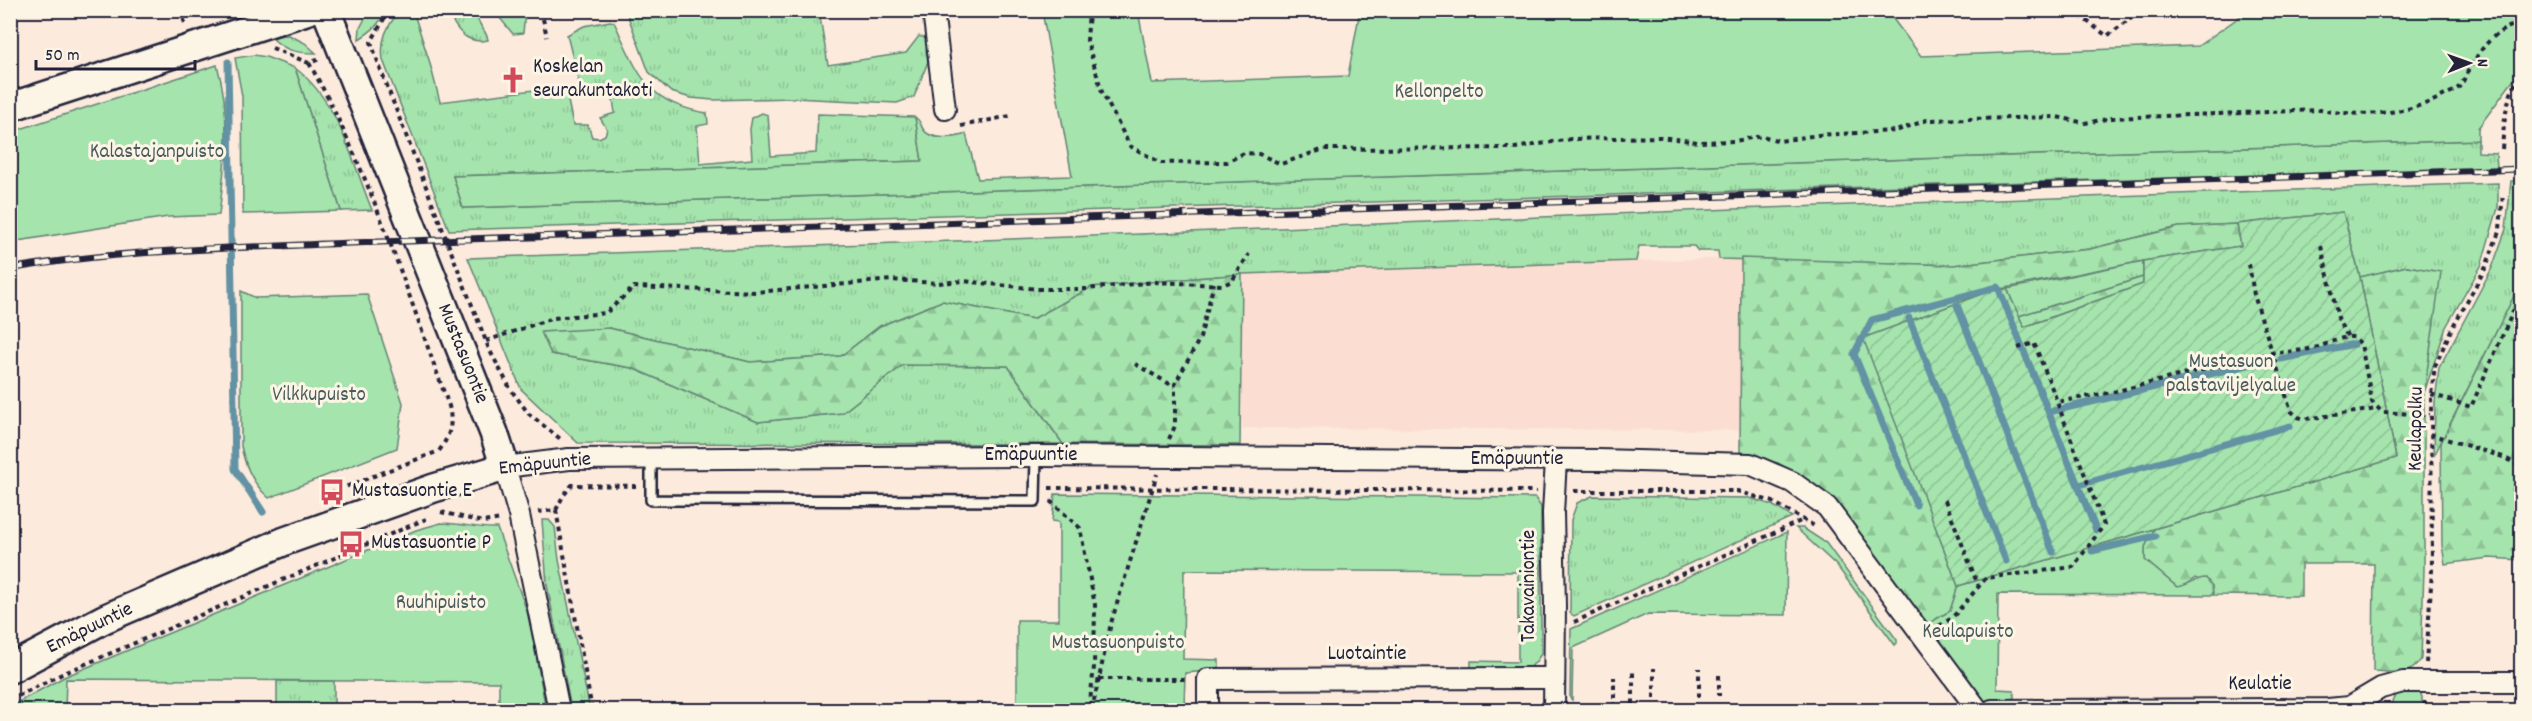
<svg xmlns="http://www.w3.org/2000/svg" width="2532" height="721" viewBox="0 0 2532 721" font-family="Dekko,sans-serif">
<defs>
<pattern id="grass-tufts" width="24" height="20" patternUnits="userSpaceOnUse" patternTransform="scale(1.5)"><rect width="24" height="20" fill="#a5e4ad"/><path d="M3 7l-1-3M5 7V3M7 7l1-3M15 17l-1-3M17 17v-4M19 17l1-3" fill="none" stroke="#8ec396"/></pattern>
<pattern id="forest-firs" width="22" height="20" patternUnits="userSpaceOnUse" patternTransform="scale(1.5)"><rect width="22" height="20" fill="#a5e4ad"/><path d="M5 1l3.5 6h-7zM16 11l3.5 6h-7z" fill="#8ec396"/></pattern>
<pattern id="garden-furrows" width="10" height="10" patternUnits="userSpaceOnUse" patternTransform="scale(1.5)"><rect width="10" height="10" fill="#a5e4ad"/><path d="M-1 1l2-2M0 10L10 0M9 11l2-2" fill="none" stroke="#8ec396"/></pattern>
</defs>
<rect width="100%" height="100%" fill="#fceadc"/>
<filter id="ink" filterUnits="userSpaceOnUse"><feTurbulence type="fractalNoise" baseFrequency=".0167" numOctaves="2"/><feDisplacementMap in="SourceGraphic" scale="12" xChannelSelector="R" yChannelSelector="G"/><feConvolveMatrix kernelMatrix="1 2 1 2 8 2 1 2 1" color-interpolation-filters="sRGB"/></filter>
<g filter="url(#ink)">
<path fill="#fbddd1" d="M1741 258 1740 430 1242 428V274Z"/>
<g fill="url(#grass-tufts)" stroke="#648374" stroke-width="1.5">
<path d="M369 11H385C380 24 372 31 359 39L360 28Z"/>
<path d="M399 11H424L414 14 429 60 440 102 565 86 573 125H588L592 137 599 138 605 135 607 129 600 118 615 113 612 93 583 99 567 35 584 26 610 21 614 22C639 74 645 103 707 113L708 124 697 126 700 164 752 159 750 129 752 118 762 113 768 115 771 156 816 153 818 114 915 117 922 161 453 176 463 208 2478 140V152L2496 153 2497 168 449 230 383 60C380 39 387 27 399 11Z"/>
<path d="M448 11H525L523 33 513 34 495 12 477 17C479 26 486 30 488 40 466 45 455 29 448 11Z"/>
<path d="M626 11H819L828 65 906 53 919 36 929 39V59L914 97 897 103 793 98 713 100 691 98 671 92 649 72Z"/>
<path d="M289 35 305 43 316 53C296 53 284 51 270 36Z"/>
<path d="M295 68C339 101 352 161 372 210L341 211Z"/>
<path d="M2511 181H2521V288L2517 290 2434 456 2435 402 2439 368 2492 268 2506 229Z"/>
<path d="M2498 183V208L2481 266 2446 327 2424 393 2440 272 2407 266 2360 277 2343 212 2237 224 2179 227 2090 249 1953 265 1719 259 1718 251H1698L1694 246H1639L1636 261 1242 274 1092 287 1033 319 942 301 880 326 841 356 750 362 609 328 551 354 632 368 758 422 842 413 903 365 1008 366 1063 444 578 443 521 389 468 258 1068 237 1734 209Z"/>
<path d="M2143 261V277L2019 316 2007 289Z"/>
<path d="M1592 496 1750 498 1772 505 1792 517 1574 616 1570 613 1571 520 1577 503Z"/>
<path d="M542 520H549L555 527 559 560 590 710H573L570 704 547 585Z"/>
<path d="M1796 528H1803L1826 543 1897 640V643L1895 645 1837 566Z"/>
<rect x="277" y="681" width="57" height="29"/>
</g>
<g fill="url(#forest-firs)" stroke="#648374" stroke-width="1.5">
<path d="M2237 224 2241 246 2143 261 1990 291 1864 338 1958 586 1950 611 1926 625 1837 503 1811 482 1778 463 1740 454 1741 258 1953 265 2090 249 2179 227Z"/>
<path d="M2407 266 2441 272 2424 393V569L2421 659C2411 678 2392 671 2373 671L2374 564H2301V596L2213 595 2212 586 2195 578 2184 586 2177 587 2145 560V547L2154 529 2396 458 2360 277Z"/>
<path d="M1242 274 1240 445 1063 444 1008 366 903 365 842 413 758 422 632 368 551 354 541 332 609 328 750 362 841 356 880 326 942 301 1033 319 1092 287Z"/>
<path d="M2143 277V284L2024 327 2019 316Z"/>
<path d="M2521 288V560L2489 558 2445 564 2442 545 2441 443 2517 290Z"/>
</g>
<g fill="#a5e4ad" stroke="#648374" stroke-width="1.5">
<path d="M1042 11H1138L1152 83 1348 76 1360 10 1887 11 1921 56 2198 46 2248 11H2521V70L2478 128V140L463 208 453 176 922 161 915 117C921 121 920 124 923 129 930 141 955 138 966 134L978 179 1072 176Z"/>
<path d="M254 55 266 57 295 68 341 211 243 214 242 96 235 58Z"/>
<path d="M217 65C232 116 225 164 219 215L168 217 11 242V132Z"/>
<path d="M241 291 256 298 367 294 403 403 397 448 269 498C253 484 245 467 241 446Z"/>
<path d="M1055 494 1535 498 1541 507V654L1535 663 1526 670 1474 672 1471 667V661L1518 662V572L1184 570 1183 659 1219 660V670L1185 673 1184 710H1017V620H1059V522L1052 521Z"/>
<path d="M441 523C461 523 478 529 497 528L529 617 546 710H499V682L66 679 65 710H11V706L64 677 416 530Z"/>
<path d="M2154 529 2145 547V560L2177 587C2188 586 2194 578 2206 578L2212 586 2213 595 1998 594 1997 689 2014 690V701L1992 703 1978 698 1926 625 1950 611 1958 586Z"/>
<path d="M1787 532 1786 615 1648 614 1573 648 1572 700 1570 698 1571 629Z"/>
<path d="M2418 689 2422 697V710H2390C2392 692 2402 691 2418 689Z"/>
</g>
<path fill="url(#garden-furrows)" stroke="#648374" stroke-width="1.5" d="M2343 212 2360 277 2396 458 1958 586 1863 338 1990 291 2007 289 2024 327 2143 284V261L2241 246 2237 224Z"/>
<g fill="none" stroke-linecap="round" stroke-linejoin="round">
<g stroke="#6292a3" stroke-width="7">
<path d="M223 11V10"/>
<path d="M228 62 235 469 263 512"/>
<path d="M1957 305 2053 552"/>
<path d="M1909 318 2006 561"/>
<path d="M2281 359 2354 344"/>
<path d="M2049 412 2265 361"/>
<path d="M2079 485 2290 426"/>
<path d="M1916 505 1854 354 1872 320 1998 287 2096 530"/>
<path d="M2092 551 2155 536"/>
</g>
<g stroke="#22223b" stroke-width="14">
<path id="lane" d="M651 459V500L1035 501 1036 456"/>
</g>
<g stroke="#22223b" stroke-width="24">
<g id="street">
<path d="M933 10 945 109"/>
<path d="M1208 707V679L1553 678"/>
<path d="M559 710 519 515 505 467 569 459 1036 456 1599 460 1750 464 1792 482 1827 507 1978 710"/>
<path d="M1554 710 1555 606 1553 513 1556 460"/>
<path d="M1992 710 2328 709 2349 707 2381 688 2403 682H2522"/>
</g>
</g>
<g stroke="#22223b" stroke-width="32">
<g id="secondary">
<path d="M10 107 309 10"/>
<path d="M10 669 104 619 285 541 434 488 505 467 494 433 326 10"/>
</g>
</g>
<g stroke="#22223b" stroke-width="4" stroke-dasharray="4.5 4.5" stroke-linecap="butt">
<path d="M181 10 186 27"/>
<path d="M389 10 371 42 383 76 489 349 511 390 529 414 563 441"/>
<path d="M541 10 547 37"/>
<path d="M1089 10 1087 41 1102 92 1130 146 1161 163 1227 162 1244 153 1259 154 1281 164 1324 149 1515 148 1571 139 1661 137 1698 142 1735 141 1762 136 1780 141 1818 135 1896 131 1927 120 2057 117 2085 123 2112 118 2320 110C2360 117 2407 115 2443 96 2448 93 2456 91 2459 87 2463 83 2466 75 2468 71 2482 47 2494 29 2522 23"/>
<path d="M2072 10 2107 36 2142 10"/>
<path d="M272 48 309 63 320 59"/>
<path d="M309 63C369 169 407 292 449 406 453 425 450 435 439 451L332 492"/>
<path d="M961 126 1010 116"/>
<path d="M2502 149C2504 124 2505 95 2522 75"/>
<path d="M2321 246 2339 322 2348 337"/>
<path d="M2249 264 2254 295 2291 411 2298 417 2305 419 2377 409"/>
<path d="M486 341 553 318 606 313 634 287 756 292 892 280 938 283 964 281 1037 289H1087L1154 282 1223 285 1232 281 1249 254"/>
<path d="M2018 348 2034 343 2057 401"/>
<path d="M1135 364 1175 387"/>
<path d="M2431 394 2471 407 2522 291"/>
<path d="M2430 434 2503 457 2522 467"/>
<path d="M1169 439 1175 426V384L1200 338 1214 283"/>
<path d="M1049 488 1536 491"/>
<path d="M1574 491H1737L1773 502 1816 527"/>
<path d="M1945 500 1978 585"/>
<path d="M1050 501 1080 528 1095 605 1094 667 1089 710"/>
<path d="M556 510 592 710"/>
<path d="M441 512 483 522 501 519"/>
<path d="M538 512 556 510 563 496 572 485 636 486"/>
<path d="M1574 622 1803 520"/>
<path d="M1939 626 1952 618 1986 578 2073 567 2104 525 2057 402 2113 392 2271 353C2287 352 2302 351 2318 347 2330 343 2342 336 2354 337L2361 344 2372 402 2382 412 2430 415"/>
<path d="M2426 663 2432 570 2431 394 2435 366 2451 330 2486 267 2500 229 2503 193"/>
<path d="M1719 675V696"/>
<path d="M1099 679H1189"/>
<path d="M1699 697V668"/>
<path d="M1654 698V668"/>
<path d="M10 700 62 674 426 519"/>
<path d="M2425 701V710"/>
<path d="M1633 704V672"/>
<path d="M1614 707V677"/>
<path d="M1092 710 1111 623 1157 474"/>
</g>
<use href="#lane" stroke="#fcf5e5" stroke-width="9"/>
<use href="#street" stroke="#fcf5e5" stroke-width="20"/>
<use href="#secondary" stroke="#fcf5e5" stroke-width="27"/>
<g stroke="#22223b" stroke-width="7">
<path id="rail" d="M10 269C122 249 238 248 351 243L2522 169"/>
</g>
<use href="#rail" stroke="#fcf5e5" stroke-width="4.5" stroke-dasharray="14" stroke-linecap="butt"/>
</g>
</g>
<defs>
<g id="church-bare" transform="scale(2.07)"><path d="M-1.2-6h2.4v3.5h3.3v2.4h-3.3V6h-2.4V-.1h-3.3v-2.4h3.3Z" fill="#d1495b" stroke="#fcf5e5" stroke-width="2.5" paint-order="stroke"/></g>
<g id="bus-bare" transform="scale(2.07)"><path d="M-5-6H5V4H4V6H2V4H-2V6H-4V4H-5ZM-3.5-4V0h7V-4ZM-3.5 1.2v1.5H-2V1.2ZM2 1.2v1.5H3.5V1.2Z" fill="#d1495b" stroke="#fcf5e5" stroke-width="2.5" paint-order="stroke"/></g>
</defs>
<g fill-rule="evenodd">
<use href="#church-bare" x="513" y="80"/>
<use href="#bus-bare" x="332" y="492"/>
<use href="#bus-bare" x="351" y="544"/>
</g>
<g text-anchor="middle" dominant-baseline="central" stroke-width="6" stroke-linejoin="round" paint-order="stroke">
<g font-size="21" fill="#22223b" stroke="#fcf5e5" text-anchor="start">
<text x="533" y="68">Koskelan<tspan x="533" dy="24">seurakuntakoti</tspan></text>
<text x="352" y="492">Mustasuontie E</text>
<text x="371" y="544">Mustasuontie P</text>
</g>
<g font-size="21" fill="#495c5d" stroke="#fcf5e5">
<text x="1439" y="93">Kellonpelto</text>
<text x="157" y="153">Kalastajanpuisto</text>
<text x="2231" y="363">Mustasuon<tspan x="2231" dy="24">palstaviljelyalue</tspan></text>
<text x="319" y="396">Vilkkupuisto</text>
<text x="441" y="604">Ruuhipuisto</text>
<text x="1968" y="633">Keulapuisto</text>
<text x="1118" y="644">Mustasuonpuisto</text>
</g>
<g font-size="21" fill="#22223b" stroke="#fcf5e5">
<text transform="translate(462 354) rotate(68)">Mustasuontie</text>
<text transform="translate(2417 429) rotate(-89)">Keulapolku</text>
<text x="1031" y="456">Emäpuuntie</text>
<text x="1517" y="460">Emäpuuntie</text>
<text transform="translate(545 465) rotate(-6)">Emäpuuntie</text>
<text transform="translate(1530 586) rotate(-90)">Takavainiontie</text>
<text transform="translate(90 629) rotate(-26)">Emäpuuntie</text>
<text x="1367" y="655">Luotaintie</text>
<text x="2260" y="685">Keulatie</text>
</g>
</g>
<rect width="2532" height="721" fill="none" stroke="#fcf5e5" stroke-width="36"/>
<rect x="18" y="18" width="2496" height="685" fill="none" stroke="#22223b" stroke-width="2" filter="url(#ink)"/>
<g transform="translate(2469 63) rotate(89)" stroke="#fcf5e5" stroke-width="4.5" paint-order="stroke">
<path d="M0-4.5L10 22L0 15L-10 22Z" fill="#22223b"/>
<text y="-9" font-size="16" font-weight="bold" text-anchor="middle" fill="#22223b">N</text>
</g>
<path d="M36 60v9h159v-9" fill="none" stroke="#22223b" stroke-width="3"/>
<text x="45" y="60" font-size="18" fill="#22223b" stroke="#fcf5e5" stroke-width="4.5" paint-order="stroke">50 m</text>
</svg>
